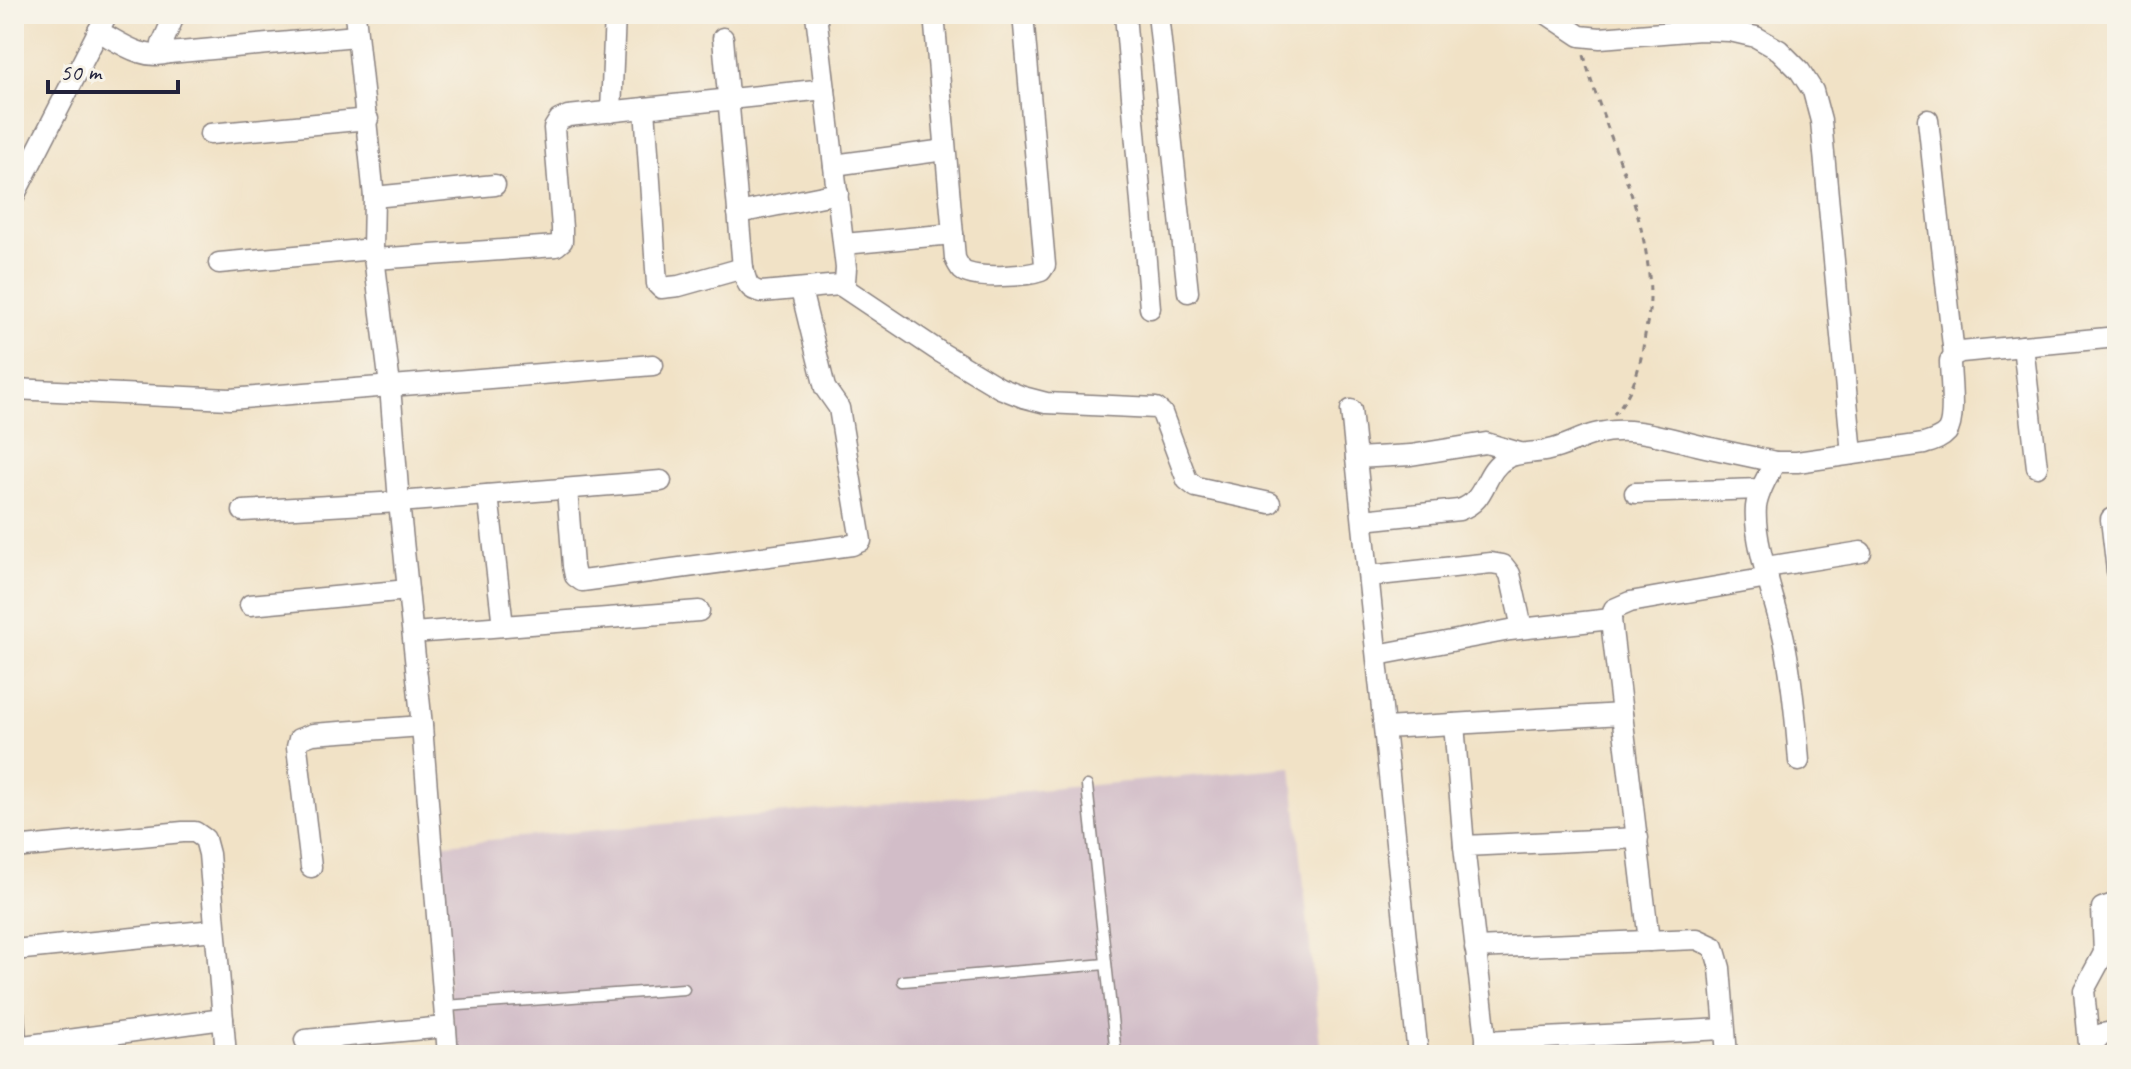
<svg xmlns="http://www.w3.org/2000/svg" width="2131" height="1069" viewBox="0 0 2131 1069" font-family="Caveat,sans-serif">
<rect width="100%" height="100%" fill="#f7f3e8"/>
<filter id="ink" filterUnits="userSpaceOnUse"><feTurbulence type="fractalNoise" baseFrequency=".0125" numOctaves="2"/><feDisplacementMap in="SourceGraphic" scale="16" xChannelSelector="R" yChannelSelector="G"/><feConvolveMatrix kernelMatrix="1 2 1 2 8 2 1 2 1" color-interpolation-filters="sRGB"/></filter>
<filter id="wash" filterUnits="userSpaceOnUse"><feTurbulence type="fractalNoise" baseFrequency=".006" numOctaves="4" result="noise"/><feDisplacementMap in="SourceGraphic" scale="32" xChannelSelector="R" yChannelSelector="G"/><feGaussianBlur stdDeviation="1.8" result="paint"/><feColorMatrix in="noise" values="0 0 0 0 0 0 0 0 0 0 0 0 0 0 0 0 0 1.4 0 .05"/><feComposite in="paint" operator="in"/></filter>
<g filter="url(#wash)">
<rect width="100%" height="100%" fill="#f1e2c6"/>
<path fill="#d2bdc8" d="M1292 767 1321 1055H456L435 845Z"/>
</g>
<g filter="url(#ink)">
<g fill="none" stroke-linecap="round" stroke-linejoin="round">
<g stroke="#8a8280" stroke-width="13">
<g id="lane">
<path d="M1087 786 1116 1055"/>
<path d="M903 981 1106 964"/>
<path d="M445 1006 684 989"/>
</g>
</g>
<g stroke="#8a8280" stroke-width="23">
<g id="street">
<path d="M175 14 162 44 169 53 356 36"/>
<path d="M355 14 374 197 373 249 390 386 399 502 422 726 448 1055"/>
<path d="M934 14 955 258C956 261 960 268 962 270 973 280 1027 276 1041 271L1045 265 1023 14"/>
<path d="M1125 14 1150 308"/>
<path d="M1158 14 1188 292"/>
<path d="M1547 14 1580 36 1600 38 1700 30 1730 31 1756 37 1779 50 1800 71 1813 91 1821 121 1852 454"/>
<path d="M98 31C121 43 143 61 169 53"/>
<path d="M723 38 743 268C746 281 747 290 762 292L840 285 845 281 846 268 816 14"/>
<path d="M645 108 657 284 661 288 679 286 743 268"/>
<path d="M611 112 615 14"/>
<path d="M1928 120 1954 355"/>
<path d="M210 134 368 119"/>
<path d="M834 165 945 150"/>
<path d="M14 196 107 14"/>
<path d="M374 197 495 185"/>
<path d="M738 213 838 193"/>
<path d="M844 244 953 234"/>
<path d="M375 259 556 246 562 241V228L554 128 559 120 568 116 825 89"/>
<path d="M219 263 373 249"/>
<path d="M840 285 940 352 1000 388 1023 397 1046 403 1156 408 1162 413 1187 480 1196 487 1270 503"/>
<path d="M2023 346 2037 467"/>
<path d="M14 389 230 399 653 365"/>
<path d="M1351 410 1418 1055"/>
<path d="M1356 458 1411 455 1486 443 1520 453"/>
<path d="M1775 462C1768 476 1758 491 1756 507 1753 543 1776 602 1784 639 1792 679 1796 720 1799 761"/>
<path d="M567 489 573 566 575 576 582 581 852 545 861 541 839 408 825 388 801 290"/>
<path d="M1635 493 1761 489"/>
<path d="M488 495 503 626"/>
<path d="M243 511 399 502 661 481"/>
<path d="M2111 519 2117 571"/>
<path d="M1363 520 1459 510C1489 500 1482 471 1507 458 1521 451 1535 454 1549 450 1565 447 1579 438 1595 434 1631 425 1663 437 1697 445 1723 451 1749 456 1775 462H1797L1924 444C1933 441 1941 439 1947 432 1956 420 1950 377 1950 361L1954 355 1961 352 2117 337"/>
<path d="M1766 567 1861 552"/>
<path d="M1369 576 1491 563 1503 565 1510 574 1522 628"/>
<path d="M250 605 408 590"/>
<path d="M413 633 699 611"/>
<path d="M1377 655 1510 630 1611 619"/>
<path d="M1454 724 1464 846"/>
<path d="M1385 728 1622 714"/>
<path d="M14 848 183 832H195L205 839 209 854 226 1055"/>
<path d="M311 867 297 747 299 739 313 734 422 726"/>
<path d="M1649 941 1613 638 1611 619 1614 609 1630 602 1768 578"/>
<path d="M1475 948 1697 939 1714 947 1720 968 1727 1055"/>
<path d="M14 950 214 930"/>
<path d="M14 1014 17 1055"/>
<path d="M305 1040 445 1027"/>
<path d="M1486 1041 1724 1029"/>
<path d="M16 1047 223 1019"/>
<path d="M2089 1048 2102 1034 2117 1031"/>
<path d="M1488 1055 1464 846 1638 838"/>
<path d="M2090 1055 2084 990 2104 953 2102 908 2117 903"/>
</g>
</g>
<path stroke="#8a8280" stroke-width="3" stroke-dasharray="6 6" stroke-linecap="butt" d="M1584 55C1605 136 1650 213 1650 298 1650 310 1647 323 1645 335 1641 364 1634 392 1614 414"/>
<use href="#lane" stroke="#fff" stroke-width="10"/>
<use href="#street" stroke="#fff" stroke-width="20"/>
</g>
</g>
<rect width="2131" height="1069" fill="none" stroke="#f7f3e8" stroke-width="48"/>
<path d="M48 80v12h130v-12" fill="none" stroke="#22223b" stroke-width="4"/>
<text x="60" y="80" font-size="24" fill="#22223b" stroke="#f7f3e8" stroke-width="6" paint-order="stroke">50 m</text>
</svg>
